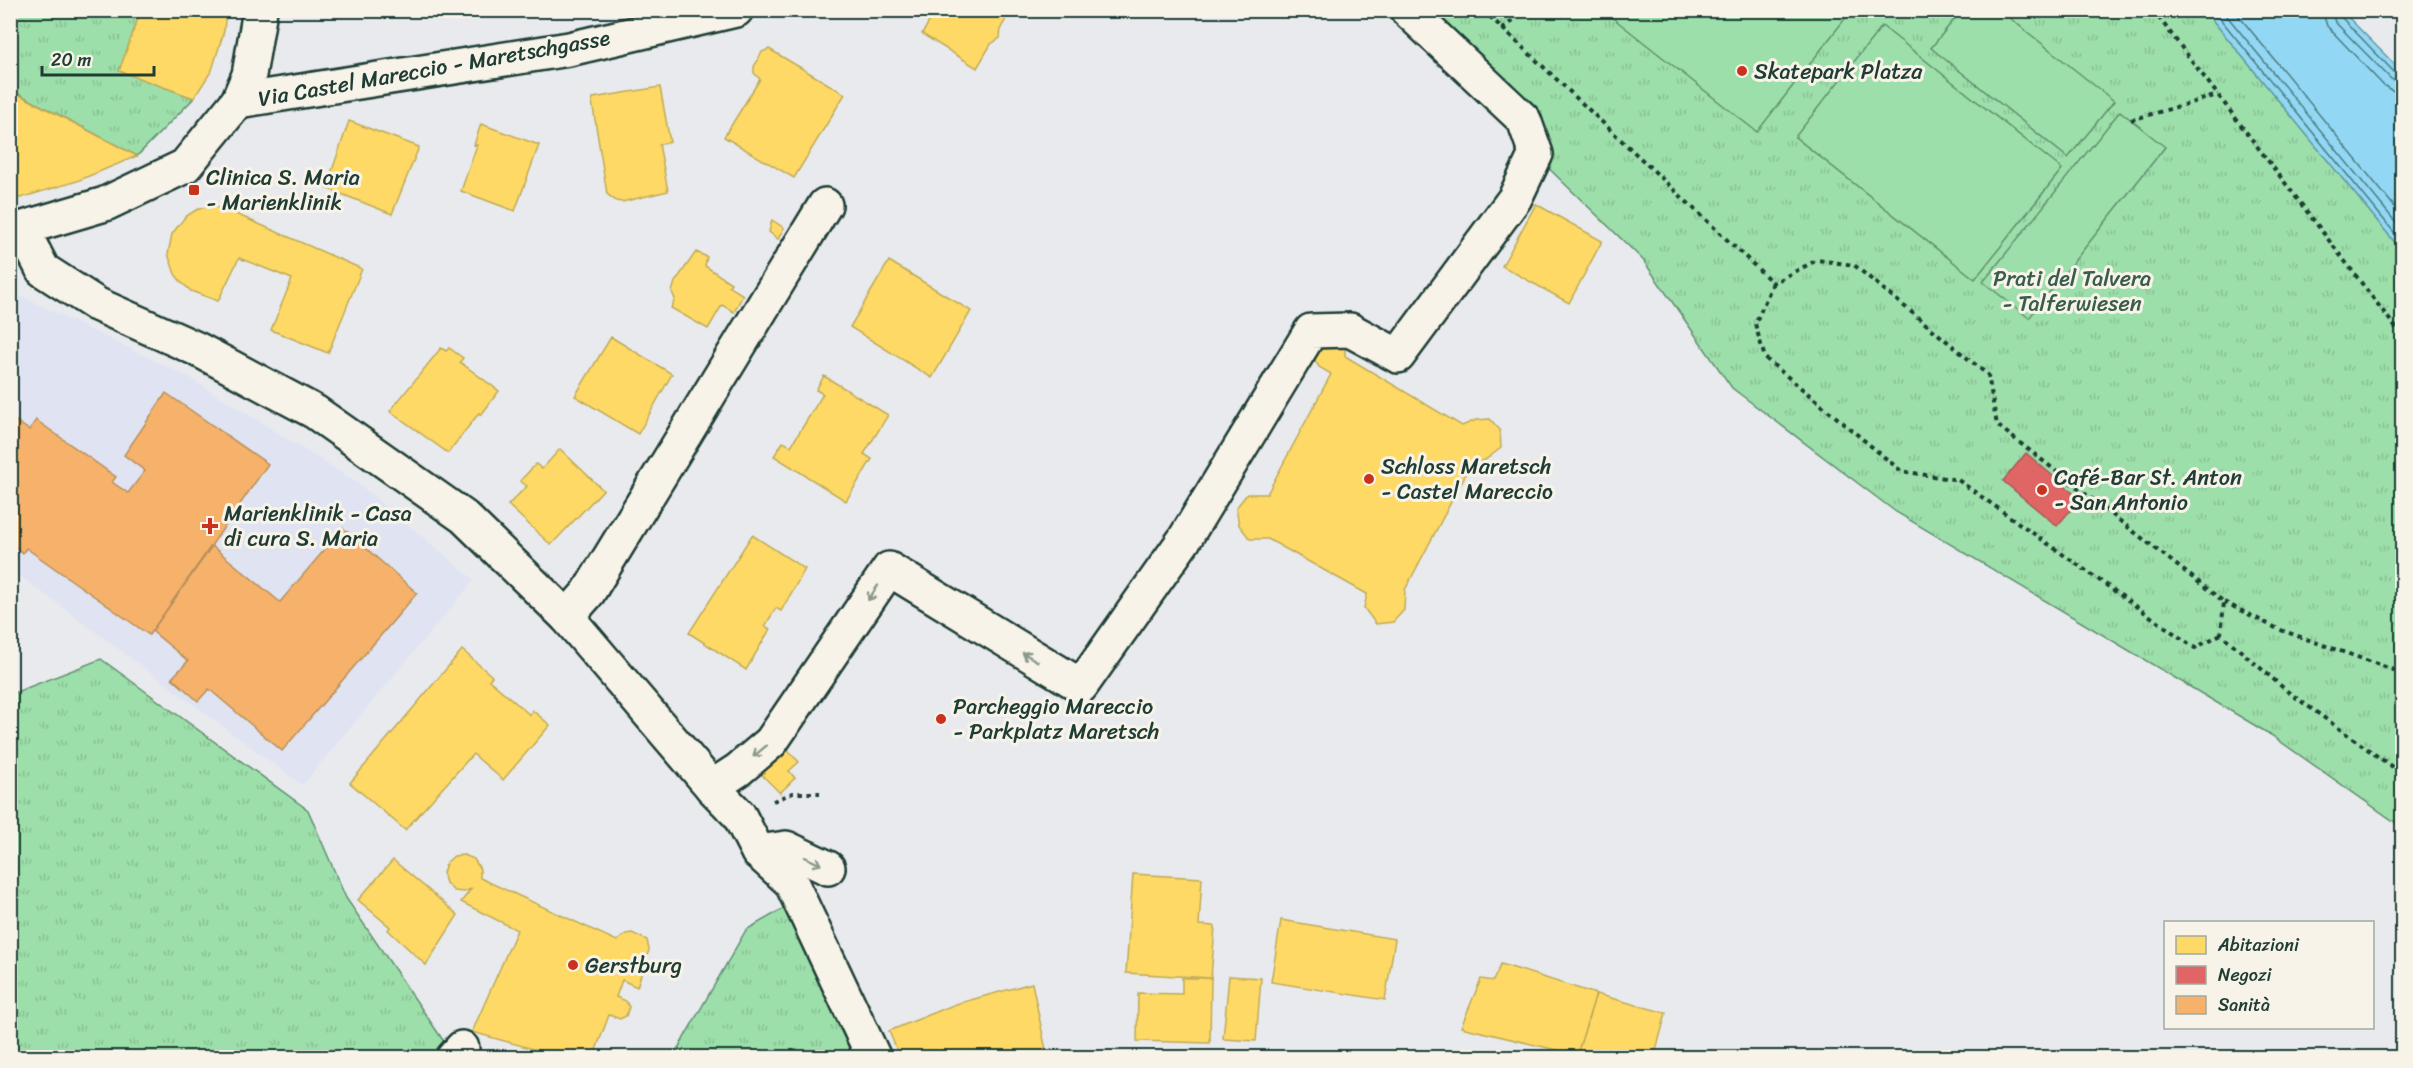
<svg xmlns="http://www.w3.org/2000/svg" width="2413" height="1068" viewBox="0 0 2413 1068" font-family="Sriracha,sans-serif">
<defs>
<pattern id="grass-tufts" width="24" height="20" patternUnits="userSpaceOnUse" patternTransform="scale(1.5)"><rect width="24" height="20" fill="#9ddfaa"/><path d="M3 7l-1-3M5 7V3M7 7l1-3M15 17l-1-3M17 17v-4M19 17l1-3" fill="none" stroke="#87c093"/></pattern>
</defs>
<rect width="100%" height="100%" fill="#e9eaee"/>
<filter id="ink" filterUnits="userSpaceOnUse"><feTurbulence type="fractalNoise" baseFrequency=".0167" numOctaves="2"/><feDisplacementMap in="SourceGraphic" scale="12" xChannelSelector="R" yChannelSelector="G"/><feConvolveMatrix kernelMatrix="1 2 1 2 8 2 1 2 1" color-interpolation-filters="sRGB"/></filter>
<g filter="url(#ink)">
<path fill="#dfe3f2" d="M10 291 190 378 357 483 474 580 302 785 11 569Z"/>
<g fill="url(#grass-tufts)" stroke="#5e8e6f" stroke-width="1.5">
<path d="M10 11H141L120 71 194 98 137 156 11 90Z"/>
<path d="M1387 11H2205L2402 251V827L2271 735 1896 512 1732 388 1643 260Z"/>
<path d="M101 659 308 810 346 898 447 1046 437 1058H11V694Z"/>
<path d="M786 907 853 1057H673L746 930Z"/>
</g>
<g fill="#9ddfaa" stroke="#5e8e6f" stroke-width="1.5">
<path d="M1604 11V10L1851 11 1757 132Z"/>
<path d="M1961 11H2001L2114 101 2068 158 1931 48Z"/>
<path d="M1882 26 2062 169 1975 279 1795 137Z"/>
<path d="M2120 111 2165 147 2029 318 1983 282Z"/>
</g>
<path fill="#92d8f4" stroke="#649aa7" stroke-width="1.5" d="M2205 11H2342L2402 72V251Z"/>
<g fill="#ffd966" stroke="#bcaa57" stroke-width="1.5">
<path d="M141 10H226L224 31 212 70 194 98 119 71Z"/>
<path d="M341 10H426L358 15Z"/>
<path d="M936 10H1011L1001 28 1000 38 991 44 977 68 922 34Z"/>
<path d="M769 49 845 94 794 178 724 137 760 79 754 73V67L762 52Z"/>
<path d="M660 87 670 142 659 144 668 191 622 202 616 201 607 194 592 101 593 98Z"/>
<path d="M10 90 43 107 137 156 77 181 10 201Z"/>
<path d="M349 121 419 147 392 214 326 188Z"/>
<path d="M481 124 539 145 515 211 461 191 477 145H474Z"/>
<path d="M1536 204 1602 241 1569 303 1502 266Z"/>
<path d="M206 207H216L229 211 362 269 328 353 271 330 292 279 239 258 218 301 191 291 181 282 175 274 168 254 172 234 185 217 196 210Z"/>
<path d="M772 220 784 228 778 239 769 232Z"/>
<path d="M696 252 707 257 705 266 731 283 729 286 743 295 734 312 722 305 708 329 671 308 675 299 672 292 675 282Z"/>
<path d="M889 261 971 311 932 378 850 327Z"/>
<path d="M1332 334 1345 343V356L1462 426 1476 420 1490 419 1500 430 1501 448 1485 460 1471 464 1405 590 1404 610 1393 622 1376 624 1364 608 1367 594 1268 539H1250L1239 525 1236 508 1247 494H1267L1331 374 1319 367 1311 354Z"/>
<path d="M611 337 672 374 638 434 575 396Z"/>
<path d="M441 348 446 351 449 348 463 358 460 362 499 391 481 415 479 413 448 453 390 411Z"/>
<path d="M824 376 888 415 864 454 872 459 846 501 774 456 783 442 791 446 823 394 816 390Z"/>
<path d="M560 449 603 490 551 545 508 505 527 486 520 481 536 464 542 469Z"/>
<path d="M752 535 805 569 781 611 776 608 765 626 770 629 746 670 689 633Z"/>
<path d="M462 650 492 676 489 680 530 715 532 710 550 725 503 780 473 754 405 830 350 783Z"/>
<path d="M780 743 799 762 789 771 795 778 780 793 756 769Z"/>
<path d="M464 855 474 859 480 869V878L617 941 626 934 632 933 647 940 649 950 637 987 622 980 616 997 626 1001 629 1007 626 1016 620 1019 609 1015 593 1058H566L472 1032 517 930 461 902 471 889 464 892 454 891 446 883 443 873 446 863 454 856Z"/>
<path d="M393 860 458 915 426 965 388 930 390 927 358 900Z"/>
<path d="M1133 874 1202 878 1199 925 1215 926 1211 978 1126 973Z"/>
<path d="M1281 920 1395 939 1385 1000 1271 982Z"/>
<path d="M1501 964 1596 994 1577 1055 1461 1027 1481 979 1493 981Z"/>
<path d="M1229 976 1261 978 1256 1041 1223 1039Z"/>
<path d="M1182 978H1211L1210 1043 1137 1041 1138 993 1182 994Z"/>
<path d="M1032 983 1047 1055 1040 1058H900L889 1031 956 1004Z"/>
<path d="M1596 994 1666 1013 1654 1058H1576Z"/>
</g>
<path fill="#e06666" stroke="#a65a57" stroke-width="1.5" d="M2026 453 2080 499 2057 526 2003 481Z"/>
<g fill="#f6b26b" stroke="#b68f5a" stroke-width="1.5">
<path d="M166 393 268 464 149 635 26 548 23 553 10 543V417L29 430 36 420 116 477 112 482 128 493 145 471 124 455Z"/>
<path d="M343 528 417 593 282 751 209 689 198 701 172 678 188 661 152 631 212 546 280 602Z"/>
</g>
<g fill="none" stroke-linecap="round" stroke-linejoin="round">
<g stroke="#4d7b81" stroke-width="1.5">
<path d="M2213 10 2402 242"/>
<path d="M2222 10 2402 230"/>
<path d="M2234 10 2402 216"/>
<path d="M2322 10 2327 26 2383 85 2391 90 2402 93"/>
<path d="M2331 10 2335 22 2391 79 2402 83"/>
<path d="M2339 10 2341 17 2395 73 2402 76"/>
</g>
<g stroke="#1f3d34" stroke-width="38">
<g id="minor">
<path d="M238 101 569 49 736 10"/>
<path d="M22 229 43 270 96 304 197 349 315 412 464 517 567 617 712 787 739 815 758 852 791 882 874 1058"/>
<path d="M10 232 105 204 185 166 238 101 249 75 260 10"/>
<path d="M567 617 588 593 825 205"/>
<path d="M712 787 738 770 771 742 889 569 1081 686 1184 540 1311 331 1350 330 1398 356 1515 198 1536 154 1524 120 1407 10"/>
<path d="M758 852 786 848 828 868"/>
<path d="M453 1058 462 1048"/>
</g>
</g>
<g stroke="#1f3d34" stroke-width="4" stroke-dasharray="4.5 4.5" stroke-linecap="butt">
<path d="M1483 10 1773 283 1817 260 1854 265 1988 375 1997 425 2224 602 2221 634 2287 691 2402 774"/>
<path d="M2153 10 2402 336"/>
<path d="M1502 29 1526 10"/>
<path d="M2131 120 2218 95"/>
<path d="M1773 283 1755 324 1765 358 1901 471 1958 480 2195 648 2221 634"/>
<path d="M2224 602 2278 629 2402 673"/>
<path d="M773 801 793 793H820"/>
</g>
<use href="#minor" stroke="#f7f3e8" stroke-width="33"/>
</g>
<defs><path id="oneway-shaft" d="M-6 0H5M1.5-3L5.5 0L1.5 3" fill="none" stroke-width="1.6" stroke-linecap="round" stroke-linejoin="round" transform="scale(1.5)"/></defs>
<g stroke="#8b988e">
<use href="#oneway-shaft" transform="translate(873 593) rotate(124)"/>
<use href="#oneway-shaft" transform="translate(1030 657) rotate(-150)"/>
<use href="#oneway-shaft" transform="translate(760 751) rotate(140)"/>
<use href="#oneway-shaft" transform="translate(813 861) rotate(26)"/>
</g>
</g>
<g fill="#c8321e" stroke="#f7f3e8" stroke-width="2">
<circle cx="1742" cy="71" r="6"/>
<rect x="188" y="184" width="12" height="12" rx="3"/>
<circle cx="1369" cy="479" r="6"/>
<circle cx="2042" cy="490" r="6"/>
<path d="M207 517h6v6h6v6h-6v6h-6v-6h-6v-6h6z"/>
<circle cx="941" cy="719" r="6"/>
<circle cx="573" cy="965" r="6"/>
</g>
<g text-anchor="middle" dominant-baseline="central" stroke-width="6" stroke-linejoin="round" paint-order="stroke">
<g font-size="22" fill="#1f3d34" stroke="#f7f3e8">
<text transform="translate(434 68) rotate(-10)">Via Castel Mareccio - Maretschgasse</text>
</g>
<g font-size="22" fill="#1f3d34" stroke="#f7f3e8" text-anchor="start">
<text x="1754" y="71">Skatepark Platza</text>
<text x="206" y="177">Clinica S. Maria<tspan x="206" dy="25">- Marienklinik</tspan></text>
<text x="1381" y="466">Schloss Maretsch<tspan x="1381" dy="25">- Castel Mareccio</tspan></text>
<text x="2054" y="477">Café-Bar St. Anton<tspan x="2054" dy="25">- San Antonio</tspan></text>
<text x="224" y="513">Marienklinik - Casa<tspan x="224" dy="25">di cura S. Maria</tspan></text>
<text x="953" y="706">Parcheggio Mareccio<tspan x="953" dy="25">- Parkplatz Maretsch</tspan></text>
<text x="585" y="965">Gerstburg</text>
</g>
<g font-size="22" fill="#385d4c" stroke="#f7f3e8">
<text x="2072" y="278">Prati del Talvera<tspan x="2072" dy="25">- Talferwiesen</tspan></text>
</g>
</g>
<rect width="2413" height="1068" fill="none" stroke="#f7f3e8" stroke-width="36"/>
<rect x="18" y="18" width="2377" height="1032" fill="none" stroke="#1f3d34" stroke-width="2" filter="url(#ink)"/>
<rect x="2164" y="921" width="210" height="108" fill="#f7f3e8" stroke="#a1aaa0" stroke-width="1.5"/>
<rect x="2176" y="936" width="30" height="18" fill="#ffd966" stroke="#a1aaa0" stroke-width="1.5"/>
<text x="2218" y="951" font-size="18" fill="#1f3d34">Abitazioni</text>
<rect x="2176" y="966" width="30" height="18" fill="#e06666" stroke="#a1aaa0" stroke-width="1.5"/>
<text x="2218" y="981" font-size="18" fill="#1f3d34">Negozi</text>
<rect x="2176" y="996" width="30" height="18" fill="#f6b26b" stroke="#a1aaa0" stroke-width="1.5"/>
<text x="2218" y="1011" font-size="18" fill="#1f3d34">Sanità</text>
<path d="M42 66v9h112v-9" fill="none" stroke="#1f3d34" stroke-width="3"/>
<text x="51" y="66" font-size="18" fill="#1f3d34" stroke="#f7f3e8" stroke-width="4.5" paint-order="stroke">20 m</text>
</svg>
